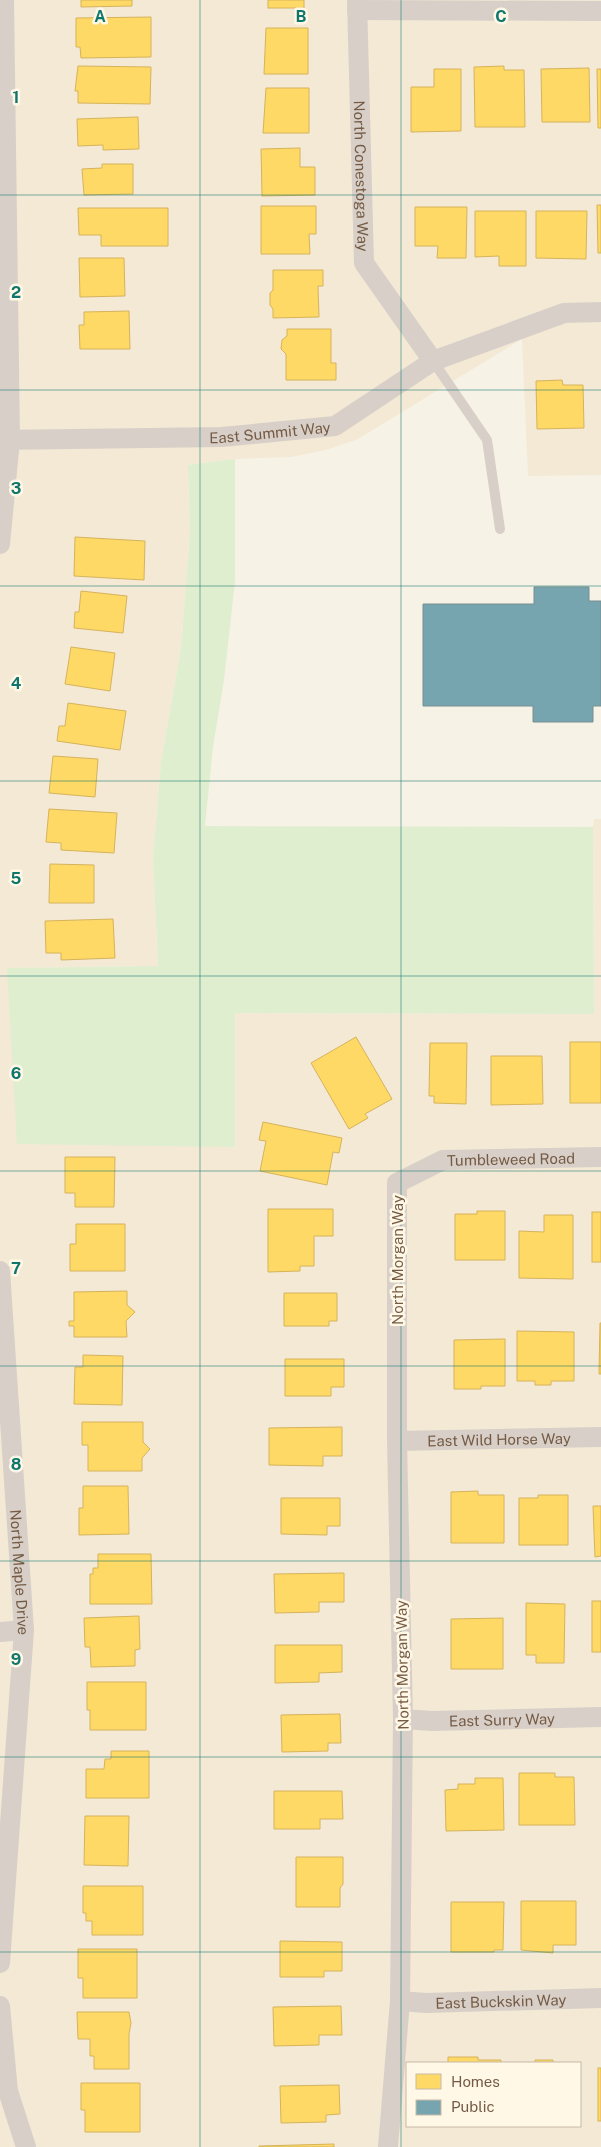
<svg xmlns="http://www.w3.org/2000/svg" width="601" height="2147" viewBox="0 0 601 2147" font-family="'Public Sans',sans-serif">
<rect width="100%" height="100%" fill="#f7f2e6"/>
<path fill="#f3e9d5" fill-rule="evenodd" d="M0 0H601V475L528 476 522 339 358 439 326 450 291 457 235 459 188 465 190 532 181 649 161 762 153 859 158 966 7 968 235 1147V1013L594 1014 593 827 594 819H601V2147H0ZM407 2063H580V2126H407Z"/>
<path fill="#dfeecf" d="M235 459V581L224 680 213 747 205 826 593 827 594 1014 235 1013V1147L17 1144 7 968 158 966 153 859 161 762 181 649 190 532 188 465Z"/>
<g fill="#ffd966" stroke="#d6b35c">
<path d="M81 0H132V6L81 7Z"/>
<rect x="268" y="0" width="36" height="8"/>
<path d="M151 17V57L81 58 80 47H76V18Z"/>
<path d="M266 28H308V74H264Z"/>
<path d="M78 66 151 67 150 104 78 103V91H75Z"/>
<path d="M504 66V70H524L525 127H475L474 67Z"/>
<path d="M589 68 590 122H542L541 69Z"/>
<path d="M434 69H461V131L411 132V87H434Z"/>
<path d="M597 69H601V128H598Z"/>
<path d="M266 88H309V133H263Z"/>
<path d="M138 117 139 149 103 150V145L78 146 77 119Z"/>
<path d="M300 148V167H315V195L262 196 261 149Z"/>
<path d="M102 164H133V194L84 195 82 169 102 168Z"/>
<path d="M597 205H601V253H598Z"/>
<path d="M261 206H316V234H309L310 254H261Z"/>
<path d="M415 207H467L466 258H437L438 246H415Z"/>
<path d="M78 208H168V246H101V235H79Z"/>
<path d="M475 211H526V266H499V256L475 257Z"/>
<path d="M536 211H587L586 259 536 258Z"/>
<path d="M79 258H124L125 296 80 297Z"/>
<path d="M273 270H323V286H318L319 317 273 318V309L270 305V293L273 290Z"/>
<path d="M129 311 130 349H80L79 325H84V312Z"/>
<path d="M287 329H331V363H336V380H286V354L281 349 282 340 287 336Z"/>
<path d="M562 380 563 385H583L584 428 537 429 536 381Z"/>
<path d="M75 537 145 541 144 580 74 576Z"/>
<path d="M81 591 127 596 123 633 74 628 75 612H79Z"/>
<path d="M71 647 115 653 110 691 65 684Z"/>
<path d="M68 703 126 711 120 750 57 741 59 726H65Z"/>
<path d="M53 756 98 759 95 797 49 793Z"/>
<path d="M49 809 117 813 114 853 61 850V843L46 842Z"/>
<path d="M50 864 94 865V903H49Z"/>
<path d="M113 919 115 958 61 960V953H46L45 921Z"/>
<path d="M356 1037 392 1099 365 1114 368 1118 349 1129 311 1063Z"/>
<rect x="570" y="1042" width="31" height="61"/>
<path d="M430 1043H467L466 1104 434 1103V1096H429Z"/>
<path d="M491 1056H542L543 1104 491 1105Z"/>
<path d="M263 1122 342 1138 339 1153 333 1152 327 1185 260 1171 266 1141 259 1140Z"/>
<path d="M65 1157H115L114 1207H75V1193H65Z"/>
<path d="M268 1209H333V1236H314V1266H300V1271L268 1272Z"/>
<path d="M477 1211H505V1260H455V1214H477Z"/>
<rect x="592" y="1212" width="9" height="50"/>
<path d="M544 1215H573V1279L519 1278V1231L544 1232Z"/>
<path d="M76 1224H125V1271H70V1244H76Z"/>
<path d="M127 1291V1305L135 1312 126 1321 127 1337H74V1326H69V1321H74V1292Z"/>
<path d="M284 1293H337V1321H329V1326H284Z"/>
<path d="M600 1323H601V1374H599Z"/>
<path d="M517 1331 574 1332V1381H551V1385H535V1381H517Z"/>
<path d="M505 1339V1386H481V1389H454V1340Z"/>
<path d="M83 1355 123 1356 122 1405 74 1404 75 1367H83Z"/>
<path d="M285 1359H344V1387H331V1396H285Z"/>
<path d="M82 1422H143V1442L150 1449 142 1458V1471H88V1445H82Z"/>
<path d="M342 1427V1456H323V1466L269 1465V1428Z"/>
<path d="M83 1486H128L129 1534 79 1535V1508H83Z"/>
<path d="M478 1491V1495H504V1543H451V1492Z"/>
<path d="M538 1495H568V1545H519V1498H538Z"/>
<path d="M281 1498H340V1526H327V1535L281 1534Z"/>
<path d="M593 1506H601V1556L595 1557Z"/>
<path d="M98 1554H151L152 1604H90V1574H93V1568H98Z"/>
<path d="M344 1573V1602H319V1612L275 1613 274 1574Z"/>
<rect x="592" y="1601" width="9" height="51"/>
<path d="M526 1603 565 1604 564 1663H536V1655H526Z"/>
<path d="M139 1616 140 1649 135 1650V1666L91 1667 90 1647H85L84 1618Z"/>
<path d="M503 1618V1669H451V1619Z"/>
<path d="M275 1645H342V1672L319 1673V1682L275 1683Z"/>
<path d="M87 1682H146V1730H90V1710H87Z"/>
<path d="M340 1714 341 1743H328V1751L282 1752 281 1715Z"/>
<path d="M111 1751H149V1798H86V1769H104L105 1759H111Z"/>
<path d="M519 1773H555V1777H574L575 1825H519Z"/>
<path d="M475 1778H503L504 1830 446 1831 445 1790 458 1789V1784H475Z"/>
<path d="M274 1791H342L343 1819H320V1829H274Z"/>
<path d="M85 1816H129L128 1866 84 1865Z"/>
<path d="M296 1857H343V1884L340 1888V1907H296Z"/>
<path d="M83 1886H143V1935H92V1921H86V1913H83Z"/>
<path d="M521 1901H576V1945H553V1953L521 1950Z"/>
<path d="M451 1902H504L503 1950H494V1952H451Z"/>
<path d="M280 1941 342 1942V1971H324V1977H280Z"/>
<path d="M78 1949H137V1998H83V1978H78Z"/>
<path d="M341 2006 342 2035H319V2045L274 2046 273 2007Z"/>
<path d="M77 2012H129L131 2023 129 2034V2069H94V2056H90V2039H78Z"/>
<path d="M448 2057H478V2060H501V2063H448Z"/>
<path d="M535 2060H553V2063H518H535Z"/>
<rect x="598" y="2068" width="3" height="53"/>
<path d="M81 2083H140V2132H85V2110H81Z"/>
<path d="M339 2085 340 2114 326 2115V2122L281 2123 280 2086Z"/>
<path d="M334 2144V2147H259V2146Z"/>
</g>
<path fill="#76a5af" stroke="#768f8f" d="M534 587H589V601H601V706H593V722H533V706H423V604H534Z"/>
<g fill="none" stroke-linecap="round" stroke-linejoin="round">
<path stroke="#d8d0c8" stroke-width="10" d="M433 361 487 440 500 529"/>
<g stroke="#d8d0c8" stroke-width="20">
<path id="s1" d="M357 0 364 263 433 361"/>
<path d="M357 10 601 11"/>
<path id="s2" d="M0 440 222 437 335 426 433 361 564 313 601 312"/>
<path d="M0 544 10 440 4 0"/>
<path id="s3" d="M0 1271 24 1630 0 1963"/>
<path id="s4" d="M397 1441 601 1437"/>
<path d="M0 1632 24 1630"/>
<path id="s5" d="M403 1719 431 1721 601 1717"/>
<path id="s6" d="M400 2001 426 2003 601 1998"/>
<path d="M0 2006 8 2091 26 2147"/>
<path id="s7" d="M388 2147 400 2001 403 1719 397 1441V1183L443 1160 601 1157"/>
</g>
</g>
<path fill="none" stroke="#0f766e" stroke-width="1" stroke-opacity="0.55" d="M200 0V2147M401 0V2147M0 195H601M0 390H601M0 586H601M0 781H601M0 976H601M0 1171H601M0 1366H601M0 1561H601M0 1757H601M0 1952H601"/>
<g text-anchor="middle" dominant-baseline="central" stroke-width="5" stroke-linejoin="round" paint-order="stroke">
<g font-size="15" fill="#755b45" stroke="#fff8e7">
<text stroke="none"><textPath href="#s1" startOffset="176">North Conestoga Way</textPath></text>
<text stroke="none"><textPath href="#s2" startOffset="270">East Summit Way</textPath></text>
<text stroke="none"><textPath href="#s7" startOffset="1084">Tumbleweed Road</textPath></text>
<text transform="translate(397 1260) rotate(-90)">North Morgan Way</text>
<text stroke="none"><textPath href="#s4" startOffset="102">East Wild Horse Way</textPath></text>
<text stroke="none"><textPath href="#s3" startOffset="302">North Maple Drive</textPath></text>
<text transform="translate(402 1665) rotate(-91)">North Morgan Way</text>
<text stroke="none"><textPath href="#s5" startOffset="99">East Surry Way</textPath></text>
<text stroke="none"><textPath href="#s6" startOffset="101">East Buckskin Way</textPath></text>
</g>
</g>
<g font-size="16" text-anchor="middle" font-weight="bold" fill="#0f766e" stroke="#fff8e7" stroke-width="5" stroke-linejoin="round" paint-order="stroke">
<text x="100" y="22">A</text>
<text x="301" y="22">B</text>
<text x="501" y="22">C</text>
<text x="16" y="103">1</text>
<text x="16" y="298">2</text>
<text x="16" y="494">3</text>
<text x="16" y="689">4</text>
<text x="16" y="884">5</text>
<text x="16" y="1079">6</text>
<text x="16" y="1274">7</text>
<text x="16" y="1470">8</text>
<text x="16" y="1665">9</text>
</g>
<rect x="406" y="2062" width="175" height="65" fill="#fff8e7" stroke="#c8b9a6"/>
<rect x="416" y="2074" width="25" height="15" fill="#ffd966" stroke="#c8b9a6"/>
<text x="451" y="2087" font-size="15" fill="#755b45">Homes</text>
<rect x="416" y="2100" width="25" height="15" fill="#76a5af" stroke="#c8b9a6"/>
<text x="451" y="2112" font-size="15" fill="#755b45">Public</text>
</svg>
